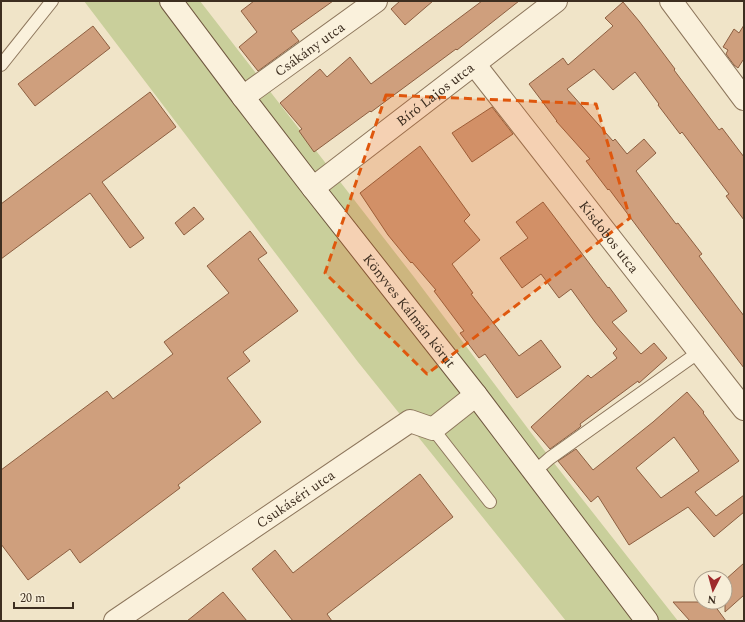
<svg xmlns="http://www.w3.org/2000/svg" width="745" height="622" viewBox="0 0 745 622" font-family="Spectral,serif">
<rect width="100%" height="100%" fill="#f0e4c8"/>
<path fill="#c9cf9b" d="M84 1H200L414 277 550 458 678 621H566L358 362Z"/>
<g fill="#cf9f7d" stroke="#8d5f41" fill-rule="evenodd">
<path d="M254 1H333L291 31 299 41 258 71 239 47 257 32 241 11Z"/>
<path d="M400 1H433L405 25 391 9Z"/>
<path d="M482 1H519L457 50 456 49 371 112 370 111 314 152 299 131 302 129 280 103 320 69 327 77 350 57 371 84Z"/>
<path d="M623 2 639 21 675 69 674 70 719 130 722 128 744 157V220L726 196 729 194 682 132 680 134 658 105 659 104 635 72 613 90 594 69 567 89 613 141 615 139 627 154 644 139 656 153 636 171 676 224 678 223 702 254 699 256 744 316V368L683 288 609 189 608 190 586 161 590 159 556 121H557L529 84 563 58 568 65 613 26 605 18Z"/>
<path d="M744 25V61L743 60 738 68 734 65 726 54 728 50 723 47 734 29 739 33Z"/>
<path d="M93 26 110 48 35 106 18 84Z"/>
<path d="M150 92 176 127 102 182 144 238 130 248 90 193 1 259V204Z"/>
<path d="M492 107 513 134 472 162 452 133Z"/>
<path d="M420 146 470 215 464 221 480 240 452 264 473 293 471 294 519 356 541 340 561 367 517 398 485 354 479 358 460 333 464 331 434 291 436 290 412 262 411 263 388 235 360 193Z"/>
<path d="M543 202 608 288 609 287 627 311 612 322 641 354 654 343 667 358 639 383 638 381 580 424 581 426 579 428 550 449 531 427 588 375 591 378 617 358 613 353 617 349 595 322 571 289 559 298 541 274 522 288 500 258 528 238 516 222Z"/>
<path d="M194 207 204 219 184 235 175 223Z"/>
<path d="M250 231 267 253 258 259 298 311 243 352 250 361 227 378 261 422 178 485 180 488 80 563 70 549 28 580 1 544V470L107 391 113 399 173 354 164 342 229 293 207 266Z"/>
<path d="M687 392 704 412 703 413 739 461 695 492 716 516 744 495V512L714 537 688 507 629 545 598 496 591 502 558 461 576 449 593 470 653 422ZM674 437 699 471 661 498 636 468Z"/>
<path d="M420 474 453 517 327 614 332 621H293L252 569 275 550 293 573Z"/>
<path d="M744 563V595L725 612V580Z"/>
<path d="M223 592 247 621H187Z"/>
<path d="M673 602H712L726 621H690Z"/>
</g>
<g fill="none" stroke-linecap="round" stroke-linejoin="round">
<g stroke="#8d765c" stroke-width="14">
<g id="lane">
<path d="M1 65 52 1"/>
<path d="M433 429 490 502"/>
<path d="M534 472 550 458 699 352"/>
</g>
</g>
<g stroke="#8d765c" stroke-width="24">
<g id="street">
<path d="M671 1 744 99"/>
<path id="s1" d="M475 65 744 409"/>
<path id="s2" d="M243 97 376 1"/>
<path id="s3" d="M313 188 556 1"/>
<path id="s4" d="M115 621 410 421 433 429 476 395"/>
</g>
</g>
<g stroke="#6f573f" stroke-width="24">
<g id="secondary">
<path id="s5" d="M171 1 243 97 313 188 476 395 647 621"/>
</g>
</g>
<use href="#lane" stroke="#faf1dc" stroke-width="12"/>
<use href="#street" stroke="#faf1dc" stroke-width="22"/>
<use href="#secondary" stroke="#faf1dc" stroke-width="22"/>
</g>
<path fill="#df570d" fill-opacity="0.2" stroke="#df570d" stroke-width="3" stroke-dasharray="8 5" stroke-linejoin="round" d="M386 95 596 104 630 218 427 374 325 273Z"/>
<g text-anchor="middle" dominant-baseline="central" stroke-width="3" stroke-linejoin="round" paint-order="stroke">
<g font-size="14" fill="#3d2e20" stroke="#f7eed8">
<text stroke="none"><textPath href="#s2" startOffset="82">Csákány utca</textPath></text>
<text stroke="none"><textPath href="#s3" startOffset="154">Bíró Lajos utca</textPath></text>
<text stroke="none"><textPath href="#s1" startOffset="218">Kisdobos utca</textPath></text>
<text stroke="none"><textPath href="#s5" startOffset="391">Könyves Kálmán körút</textPath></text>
<text stroke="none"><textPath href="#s4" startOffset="218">Csukáséri utca</textPath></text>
</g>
</g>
<rect width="745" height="622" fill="none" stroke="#3d2e20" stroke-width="4"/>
<g transform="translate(713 590) rotate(186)"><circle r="19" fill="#f7eed8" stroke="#ada18e"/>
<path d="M0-3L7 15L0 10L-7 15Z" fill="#9e2a2b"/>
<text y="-6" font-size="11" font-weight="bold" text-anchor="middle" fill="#3d2e20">N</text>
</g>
<path d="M14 602v6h59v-6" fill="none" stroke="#3d2e20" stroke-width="2"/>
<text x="20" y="602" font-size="12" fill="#3d2e20" stroke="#f7eed8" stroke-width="3" paint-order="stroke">20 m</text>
</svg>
